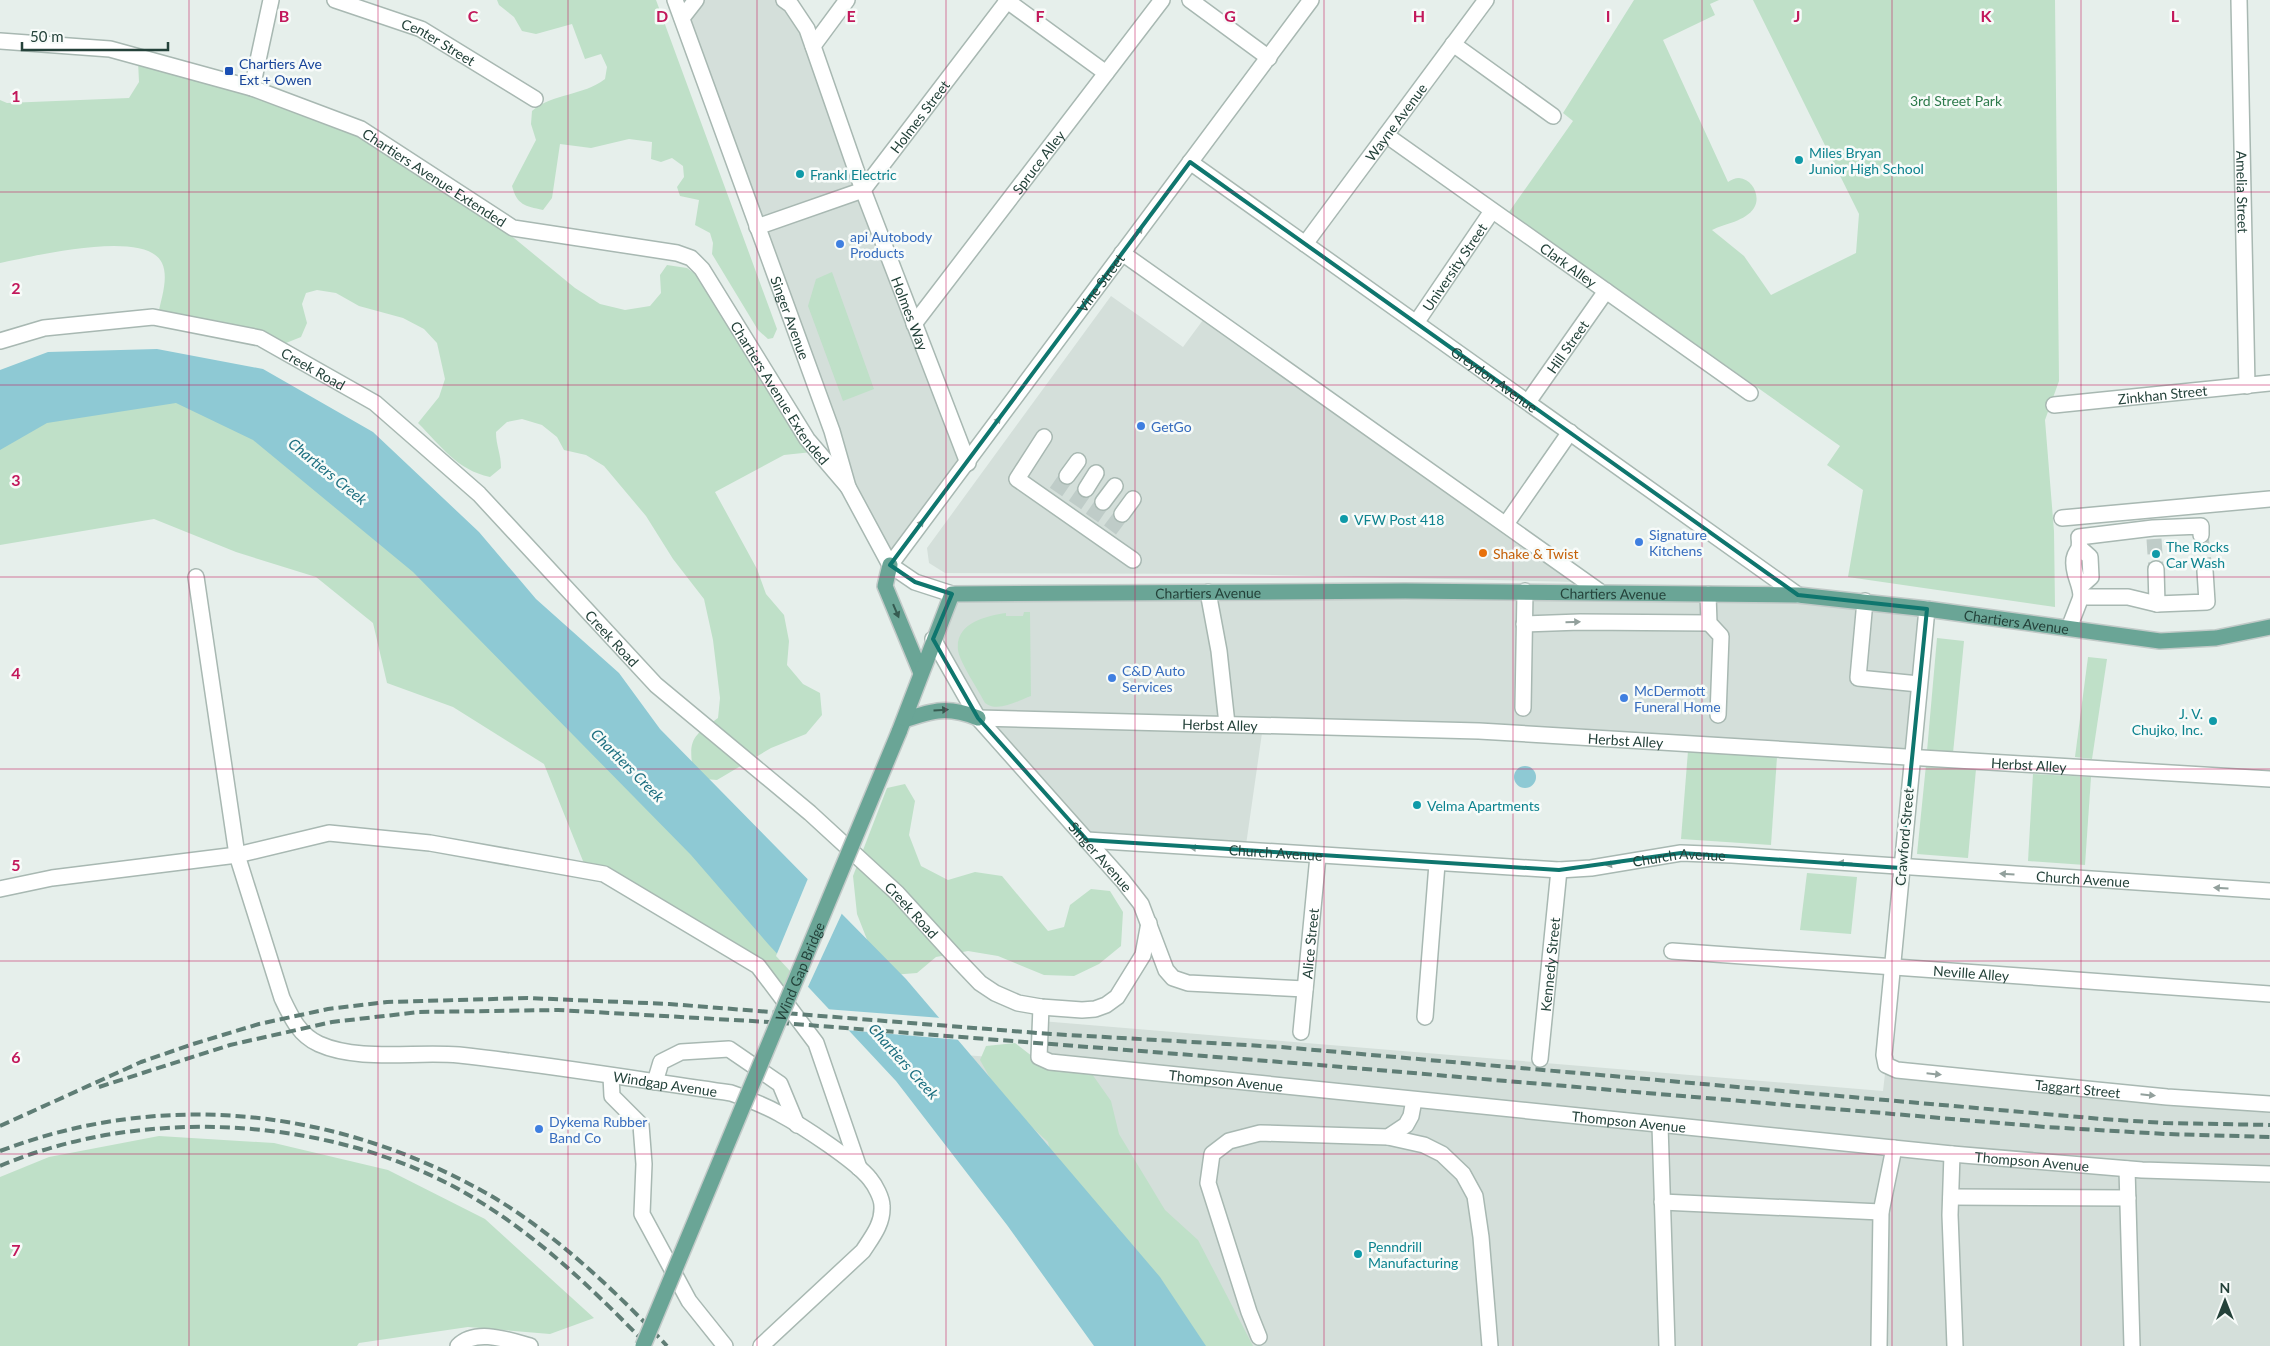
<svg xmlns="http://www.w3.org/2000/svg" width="2270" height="1346" viewBox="0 0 2270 1346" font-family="Lato,sans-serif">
<rect width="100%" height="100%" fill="#e6efeb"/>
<g fill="#d4dfda">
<path d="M696 0H784L791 5 968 463 890 565 848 487 682 18Z"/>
<path d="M1111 296 1183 347 1203 320 1577 582 1223 574 945 573 929 563 927 548Z"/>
<path d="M1599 591 1927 609 1912 758 1263 726 1245 852 1087 840 978 718 933 639 952 594Z"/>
<path d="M1041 1021 1883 1091 1886 1065 2270 1104V1346H1144L937 1053 1045 1061Z"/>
</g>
<g fill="#bfe0c8">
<path d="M497 0H656L777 329 773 338 768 339 758 330 712 254 713 243 710 233 695 225 699 200 680 196 677 187 684 177 683 166 672 158 661 162 651 159 652 142 629 139 591 148 560 144 552 198 543 210C525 206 517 205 512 186L536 140 531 124 532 111C553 93 583 96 605 79L607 67 601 54 585 59 572 24 536 34 522 31 514 17 499 5Z"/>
<path d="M1634 0H1719L1710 4 1715 15 1663 40 1728 182C1731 180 1735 178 1739 178 1753 179 1761 197 1754 208 1746 221 1724 224 1712 230L1744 256 1771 295 1856 253 1859 214 1753 0H2055L2059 381 2045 420 2054 531 2055 607 1848 577 1863 490 1827 465 1840 446 1509 212 1573 121 1563 113Z"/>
<path d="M138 61 252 95 352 133 423 174 514 238 575 288 600 304 625 310 650 306 661 293 660 275 667 265 687 268 702 279 812 452 784 455 715 492 757 569 766 594 784 615 789 641 787 665 803 684 820 693 822 715 806 734 771 748 717 780 705 779 693 770C688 739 693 736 718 718L720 698 713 640 704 599 673 559 646 516 604 466 586 455 564 450 557 437 542 425 522 419 507 422 496 432C496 446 501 453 501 468L490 477C457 470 441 446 418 423L439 397 445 379 437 343 424 329 403 318 359 306 336 293 317 290 306 293 302 304 307 323 301 337 286 343 158 315C161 299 169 278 162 263 146 228 30 257 0 263V100L7 103 129 98 139 82Z"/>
<path d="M832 272 874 389 843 401 808 306 816 279Z"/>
<path d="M142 380 292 406 809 958 787 991 587 871 544 764 453 707 387 683 373 623 316 577 236 552 154 519 0 545V417Z"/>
<path d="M1024 612H1030L1031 696C1017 701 998 713 985 703 979 691 959 661 958 650 955 623 986 616 1006 613V616H1023Z"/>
<path d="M1937 638 1964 641 1953 753 1927 751Z"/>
<path d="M2088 657 2107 659 2092 759 2075 757Z"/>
<path d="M1688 751 1777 757 1771 845 1681 839Z"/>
<path d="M1926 765 1976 769 1968 858 1917 854Z"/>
<path d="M2033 774 2091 777 2085 865 2028 861Z"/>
<path d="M905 784 915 801 909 835 921 866 948 880 975 872 1002 876 1048 931 1064 927 1070 905 1091 889 1110 891 1123 912 1121 946 1099 964 1074 976 1044 975 998 956 968 951 936 957 917 973 892 975 877 965 857 914 853 876 887 788Z"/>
<path d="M1807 873 1857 877 1851 934 1800 930Z"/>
<path d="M1015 1043 1050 1070 1092 1074 1111 1101 1119 1134 1165 1210 1198 1240 1253 1346H1197L1150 1271 1117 1226H1095L1054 1168 1048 1142 1020 1116 990 1078 980 1060 986 1046Z"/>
<path d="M159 1136 274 1143 388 1170 485 1219 594 1318 550 1334 468 1327 359 1343 357 1346H0V1177L49 1157Z"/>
</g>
<g fill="#8ec9d4">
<path d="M157 349 263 369 373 432 479 532 536 599 619 673 660 729 906 979 1160 1277 1206 1346H1094L1007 1225 896 1081 769 945 691 855 413 572 253 440 176 403 47 423 0 450V370L48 352Z"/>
<circle cx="1525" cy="777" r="11"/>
</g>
<g fill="#e6efeb">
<path d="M809 876 843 911 807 989 776 956Z"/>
<path d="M825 1009 942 1018 961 1040 845 1030Z"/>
</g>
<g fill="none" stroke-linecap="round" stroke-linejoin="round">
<g stroke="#bfccc8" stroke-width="15" stroke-dasharray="15 8" stroke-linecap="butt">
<path d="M1056 492 1067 476"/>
<path d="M1075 505 1086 489"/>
<path d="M1092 518 1103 502"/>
<path d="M1110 530 1122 514"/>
<path d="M2201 535 2205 571"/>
<path d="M2154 539 2156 569"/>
</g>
<g stroke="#a8b8b2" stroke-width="18">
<g id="minor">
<path id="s1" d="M335 0 421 29 535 99"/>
<path id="s2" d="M675 0 832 431 848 487 890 565 915 582 952 594"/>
<path id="s3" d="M784 0 791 5 807 29 863 190 968 463"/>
<path d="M1006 0 1106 73"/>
<path d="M1190 0 1269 58"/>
<path id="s4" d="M2239 0 2247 386"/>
<path d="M682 18 696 0"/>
<path id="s5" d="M0 41 110 49 252 88 361 129 513 228 677 253 691 258 702 269 807 439 848 487"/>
<path d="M1453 44 1553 116"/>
<path d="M813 46 847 0"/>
<path d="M252 88 271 0"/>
<path id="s6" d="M1386 135 1750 393"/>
<path id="s7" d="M1190 162 1798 595"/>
<path id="s8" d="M757 227 863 190 1008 0"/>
<path id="s9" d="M1305 244 1486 0"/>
<path d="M1122 253 1599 591"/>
<path id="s10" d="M1416 323 1492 211"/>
<path id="s11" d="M914 324 1162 0"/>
<path id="s12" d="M0 341 44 328 153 317 260 338 375 403 479 494 656 685 810 813 897 893 959 961 980 983 995 993 1018 1003 1041 1007 1082 1010 1095 1009 1106 1005 1117 997 1143 955 1149 923"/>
<path id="s13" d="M1528 402 1606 291"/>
<path id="s14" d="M2054 405 2270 383"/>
<path d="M1044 437 1017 479 1133 560"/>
<path d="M1067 476 1078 461"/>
<path d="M1086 489 1096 473"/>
<path d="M1103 502 1115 486"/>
<path d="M1122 514 1133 499"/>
<path d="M2062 518 2270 499"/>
<path d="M1506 524 1570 432"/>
<path d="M2080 548 2090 557 2091 577 2081 586"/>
<path id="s15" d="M890 565 1311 0"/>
<path d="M2156 569 2157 604"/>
<path id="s16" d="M196 577 237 855 282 998C291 1017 299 1035 319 1044 359 1062 416 1051 459 1055 550 1065 640 1080 731 1093 748 1099 764 1105 780 1114 801 1125 856 1161 870 1179 875 1185 882 1198 882 1206 883 1224 872 1237 863 1251L761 1346"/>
<path d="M1208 592 1219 651 1227 724"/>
<path d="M1708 594 1709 623 1721 636 1718 715"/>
<path d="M2081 597C2081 583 2072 574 2074 559 2076 549 2081 552 2079 537L2153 528 2201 526V535"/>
<path d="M1865 601 1858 678 1919 684"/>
<path id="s17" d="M1927 609 1884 1055 1886 1065 1897 1070 2167 1097 2270 1104"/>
<path d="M1524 624 1580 622 1709 623"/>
<path d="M2069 628 2081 597H2128L2157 604 2207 602 2205 571"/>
<path id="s18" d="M933 639 978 718 1123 881 1141 904 1166 970 1173 978 1188 983 1305 989"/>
<path d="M1523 708 1525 591"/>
<path id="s19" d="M978 718 1479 731 2270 779"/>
<path id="s20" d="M1087 840 1559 870 1591 868 1681 853 1732 855 2270 891"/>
<path d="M0 889 52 878 237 855 329 833 430 843 604 874 758 966 816 1043 859 1168"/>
<path id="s21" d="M1672 951 2270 994"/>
<path id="s22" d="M1041 1007 1039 1057 1050 1062 1952 1154 2142 1170 2270 1174"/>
<path d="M1425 1017 1437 864"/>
<path id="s23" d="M1301 1032 1318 856"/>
<path id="s24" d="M1540 1059 1559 870"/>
<path d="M611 1076 612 1096 641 1125 644 1164 642 1214 689 1301 725 1346"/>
<path d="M655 1082 661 1062 681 1052 729 1049 780 1084 797 1125"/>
<path d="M1660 1125 1667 1346"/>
<path d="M1388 1137 1424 1145 1442 1154 1463 1174 1475 1196 1481 1237 1490 1346"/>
<path d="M1952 1154 1950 1215 1955 1346"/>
<path d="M2127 1169 2132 1346"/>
<path d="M1951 1197 2128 1198"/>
<path d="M1662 1202 1881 1212"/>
<path d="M1259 1337 1249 1312 1208 1183 1212 1154 1229 1141 1260 1133 1388 1137 1406 1125 1411 1116 1414 1100"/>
<path d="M458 1346C476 1328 508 1340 530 1346"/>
<path d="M1879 1346 1881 1212 1894 1148"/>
</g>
</g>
<g stroke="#c2cac8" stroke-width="18">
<g id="major">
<path d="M890 565 885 586 921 673"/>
<path d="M904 720C934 710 948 706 978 718"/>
<path id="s25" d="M899 732 952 594 1405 591 1798 595 1927 609 2160 641 2216 638 2270 627"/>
</g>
</g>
<use href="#minor" stroke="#fff" stroke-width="15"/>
<use href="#major" stroke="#6aa596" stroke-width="15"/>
<g stroke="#5f7d75" stroke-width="4" stroke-dasharray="10 5" stroke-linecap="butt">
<path d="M99 1087 230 1045 332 1022 419 1012 558 1010 769 1022 1319 1065 2046 1127 2166 1134 2270 1137"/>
<path d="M0 1126 141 1062 193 1044 259 1024 328 1009 387 1002 528 998 669 1004 1051 1034 1281 1047 2102 1119 2165 1123 2270 1125"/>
<path d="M0 1151C163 1089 335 1108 486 1193 550 1229 617 1292 667 1346"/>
<path d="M0 1166C143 1105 332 1116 467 1194 536 1234 593 1289 648 1346"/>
</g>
<g stroke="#c2cac8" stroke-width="18" stroke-linecap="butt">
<g id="major-bridge">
<path id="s26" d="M643 1346 899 732"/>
</g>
</g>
<use href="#major-bridge" stroke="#6aa596" stroke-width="15"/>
</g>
<defs><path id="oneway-solid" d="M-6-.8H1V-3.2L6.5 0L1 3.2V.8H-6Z" transform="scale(1.25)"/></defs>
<g fill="#92a09c">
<use href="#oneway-solid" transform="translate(1138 233) rotate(-54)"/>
<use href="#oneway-solid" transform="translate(996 423) rotate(-54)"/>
<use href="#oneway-solid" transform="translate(919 526) rotate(-53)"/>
<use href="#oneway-solid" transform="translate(1573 622) rotate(-2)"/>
<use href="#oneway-solid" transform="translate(1197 848) rotate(-176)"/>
<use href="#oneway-solid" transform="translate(1845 863) rotate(-176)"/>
<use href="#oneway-solid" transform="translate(1613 864) rotate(169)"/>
<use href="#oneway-solid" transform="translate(2007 874) rotate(-176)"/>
<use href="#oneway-solid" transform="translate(2221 888) rotate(-176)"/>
<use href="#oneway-solid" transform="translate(1934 1074) rotate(6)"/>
<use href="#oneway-solid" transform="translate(2148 1095) rotate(6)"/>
</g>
<g fill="#365b51">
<use href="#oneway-solid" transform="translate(896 611) rotate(67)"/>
<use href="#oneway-solid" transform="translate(941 710) rotate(-4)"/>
</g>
<path fill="none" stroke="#0f766e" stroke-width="4" stroke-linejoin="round" d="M1190 162 1798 595 1927 609 1901 868 1681 853 1559 870 1087 840 978 718 933 639 952 594 915 582 890 565Z"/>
<path fill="none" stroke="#c2185b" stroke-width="1" stroke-opacity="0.55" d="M189 0V1346M378 0V1346M568 0V1346M757 0V1346M946 0V1346M1135 0V1346M1324 0V1346M1513 0V1346M1702 0V1346M1892 0V1346M2081 0V1346M0 192H2270M0 385H2270M0 577H2270M0 769H2270M0 961H2270M0 1154H2270"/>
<rect fill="#1a4fb4" stroke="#f7fbf9" stroke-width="2" x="224" y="66" width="10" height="10" rx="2.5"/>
<g fill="#0f9aa8" stroke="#f7fbf9" stroke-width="2">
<circle cx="1799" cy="160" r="5"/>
<circle cx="800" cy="174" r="5"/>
<circle cx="1344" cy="519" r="5"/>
<circle cx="2156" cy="554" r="5"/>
<circle cx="2213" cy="721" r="5"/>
<circle cx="1417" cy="805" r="5"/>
<circle cx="1358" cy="1254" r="5"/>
</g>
<g fill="#3f7fe0" stroke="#f7fbf9" stroke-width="2">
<circle cx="840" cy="244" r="5"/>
<circle cx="1141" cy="426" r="5"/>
<circle cx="1639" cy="542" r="5"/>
<circle cx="1112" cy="678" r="5"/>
<circle cx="1624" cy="698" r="5"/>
<circle cx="539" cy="1129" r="5"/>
</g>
<circle fill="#e8710a" stroke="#f7fbf9" stroke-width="2" cx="1483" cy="553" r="5"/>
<g text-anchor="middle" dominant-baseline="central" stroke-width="5" stroke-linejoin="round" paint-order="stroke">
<g font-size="14" fill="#24423a" stroke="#f7fbf9">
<text stroke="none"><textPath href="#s1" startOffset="112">Center Street</textPath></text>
<text stroke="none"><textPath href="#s8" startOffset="205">Holmes Street</textPath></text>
<text stroke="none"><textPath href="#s9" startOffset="152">Wayne Avenue</textPath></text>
<text stroke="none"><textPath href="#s11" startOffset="204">Spruce Alley</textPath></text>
<text stroke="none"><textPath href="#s5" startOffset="462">Chartiers Avenue Extended</textPath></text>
<text stroke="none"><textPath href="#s4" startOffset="192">Amelia Street</textPath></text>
<text stroke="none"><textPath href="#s6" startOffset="224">Clark Alley</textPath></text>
<text stroke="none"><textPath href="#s10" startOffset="68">University Street</textPath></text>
<text stroke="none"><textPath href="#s15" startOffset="352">Vine Street</textPath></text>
<text stroke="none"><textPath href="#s3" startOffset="340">Holmes Way</textPath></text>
<text stroke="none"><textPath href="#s2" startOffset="338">Singer Avenue</textPath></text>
<text stroke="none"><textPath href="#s13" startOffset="68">Hill Street</textPath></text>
<text stroke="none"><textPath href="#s12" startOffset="326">Creek Road</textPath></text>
<text stroke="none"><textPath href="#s7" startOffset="374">Greydon Avenue</textPath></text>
<text stroke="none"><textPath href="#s5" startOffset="898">Chartiers Avenue Extended</textPath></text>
<text stroke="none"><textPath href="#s14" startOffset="109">Zinkhan Street</textPath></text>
<text stroke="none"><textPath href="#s25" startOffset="404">Chartiers Avenue</textPath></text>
<text stroke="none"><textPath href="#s25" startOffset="809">Chartiers Avenue</textPath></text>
<text stroke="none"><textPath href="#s25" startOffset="1214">Chartiers Avenue</textPath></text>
<text stroke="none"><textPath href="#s12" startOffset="731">Creek Road</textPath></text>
<text stroke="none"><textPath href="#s19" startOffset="242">Herbst Alley</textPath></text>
<text stroke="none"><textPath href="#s19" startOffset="648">Herbst Alley</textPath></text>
<text stroke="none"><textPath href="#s19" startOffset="1052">Herbst Alley</textPath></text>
<text transform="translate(1904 837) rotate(-85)">Crawford Street</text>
<text stroke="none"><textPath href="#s20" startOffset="189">Church Avenue</textPath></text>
<text stroke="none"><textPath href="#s18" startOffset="276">Singer Avenue</textPath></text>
<text stroke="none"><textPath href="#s20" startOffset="594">Church Avenue</textPath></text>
<text stroke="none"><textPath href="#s20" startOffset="999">Church Avenue</textPath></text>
<text stroke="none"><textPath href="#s12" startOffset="1136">Creek Road</textPath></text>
<text stroke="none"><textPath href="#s23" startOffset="89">Alice Street</textPath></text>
<text stroke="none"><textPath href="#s24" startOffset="95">Kennedy Street</textPath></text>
<text stroke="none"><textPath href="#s26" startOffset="406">Wind Gap Bridge</textPath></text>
<text stroke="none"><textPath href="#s21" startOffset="300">Neville Alley</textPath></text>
<text stroke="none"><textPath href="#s22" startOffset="239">Thompson Avenue</textPath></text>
<text stroke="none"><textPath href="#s16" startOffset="841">Windgap Avenue</textPath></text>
<text stroke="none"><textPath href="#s17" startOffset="652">Taggart Street</textPath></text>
<text stroke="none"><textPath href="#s22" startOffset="644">Thompson Avenue</textPath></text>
<text stroke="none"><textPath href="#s22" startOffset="1049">Thompson Avenue</textPath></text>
</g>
<g font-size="14" fill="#164399" stroke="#f7fbf9" text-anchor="start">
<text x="239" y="63">Chartiers Ave<tspan x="239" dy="16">Ext + Owen</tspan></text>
</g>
<g font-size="14" fill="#2d7a4b" stroke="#f7fbf9">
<text x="1956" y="100">3rd Street Park</text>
</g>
<g font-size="14" fill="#0d838f" stroke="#f7fbf9" text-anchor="start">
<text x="1809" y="152">Miles Bryan<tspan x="1809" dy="16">Junior High School</tspan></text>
<text x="810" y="174">Frankl Electric</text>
<text x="1354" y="519">VFW Post 418</text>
<text x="2166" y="546">The Rocks<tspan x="2166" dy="16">Car Wash</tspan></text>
<text x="2203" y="713" text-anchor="end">J. V.<tspan x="2203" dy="16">Chujko, Inc.</tspan></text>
<text x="1427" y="805">Velma Apartments</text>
<text x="1368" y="1246">Penndrill<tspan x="1368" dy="16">Manufacturing</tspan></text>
</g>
<g font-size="14" fill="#366cbe" stroke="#f7fbf9" text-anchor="start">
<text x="850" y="236">api Autobody<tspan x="850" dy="16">Products</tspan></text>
<text x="1151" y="426">GetGo</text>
<text x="1649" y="534">Signature<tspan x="1649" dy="16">Kitchens</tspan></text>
<text x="1122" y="670">C&amp;D Auto<tspan x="1122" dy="16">Services</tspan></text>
<text x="1634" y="690">McDermott<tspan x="1634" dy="16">Funeral Home</tspan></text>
<text x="549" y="1121">Dykema Rubber<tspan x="549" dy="16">Band Co</tspan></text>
</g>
<g font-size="14" fill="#c56008" stroke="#f7fbf9" text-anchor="start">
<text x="1493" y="553">Shake &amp; Twist</text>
</g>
<g font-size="15" font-style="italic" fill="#1c6f80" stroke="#f7fbf9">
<text transform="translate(328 471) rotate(39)">Chartiers Creek</text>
<text transform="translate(628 765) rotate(45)">Chartiers Creek</text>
<text transform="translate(904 1061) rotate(48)">Chartiers Creek</text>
</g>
</g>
<g font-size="16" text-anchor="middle" font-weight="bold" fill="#c2185b" stroke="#f7fbf9" stroke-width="5" stroke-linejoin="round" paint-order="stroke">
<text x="284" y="22">B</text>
<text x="473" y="22">C</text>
<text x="662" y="22">D</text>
<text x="851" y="22">E</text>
<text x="1040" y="22">F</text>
<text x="1230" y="22">G</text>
<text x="1419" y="22">H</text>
<text x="1608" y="22">I</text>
<text x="1797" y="22">J</text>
<text x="1986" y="22">K</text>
<text x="2175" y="22">L</text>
<text x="16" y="102">1</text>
<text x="16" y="294">2</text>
<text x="16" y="486">3</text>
<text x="16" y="679">4</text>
<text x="16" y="871">5</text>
<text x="16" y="1063">6</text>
<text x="16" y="1256">7</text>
</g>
<g transform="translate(2225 1301)" stroke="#f7fbf9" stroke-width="4" paint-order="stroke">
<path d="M0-4L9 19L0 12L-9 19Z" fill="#24423a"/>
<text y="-8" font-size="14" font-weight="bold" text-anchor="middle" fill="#24423a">N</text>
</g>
<path d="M22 42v8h146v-8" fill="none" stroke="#24423a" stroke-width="2.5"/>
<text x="30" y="42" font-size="15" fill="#24423a" stroke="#f7fbf9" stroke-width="4" paint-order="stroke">50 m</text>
</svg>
